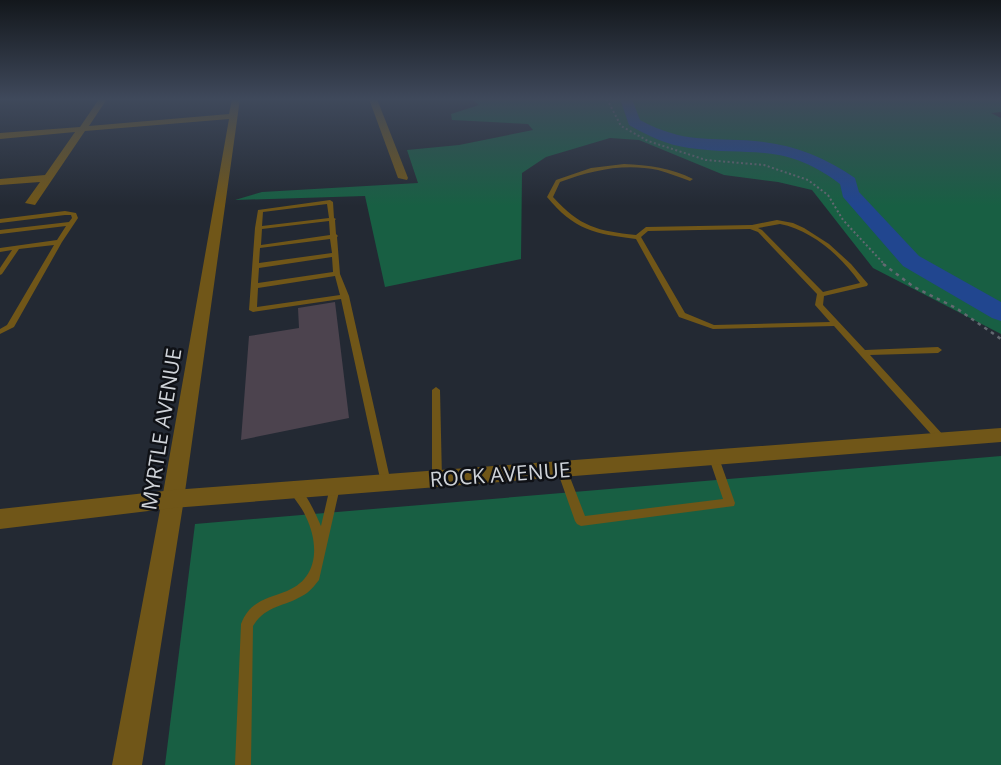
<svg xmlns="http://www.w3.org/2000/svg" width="1001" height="765" viewBox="0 0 1001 765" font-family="'Open Sans',sans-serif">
<rect width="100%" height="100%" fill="#232933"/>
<g fill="#185f43">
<path d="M471 99H1001V112L991 113 1001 118V334L873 268 812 190 778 182 724 175 639 140 610 138 546 157 522 173 521 259 385 287 365 196 235 200 262 192 418 183 407 150 459 145 533 130 528 124 452 120 451 114 479 105Z"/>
<path d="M1001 456V765H165L195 524Z"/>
</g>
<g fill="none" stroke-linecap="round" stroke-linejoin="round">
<path fill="#21468f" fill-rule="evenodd" d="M620 99H632L640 120C685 144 708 137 755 141 792 144 825 157 855 178L859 192 919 256 1001 302V321L992 318 903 266 843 197 840 184C783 141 752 157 689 148 667 145 648 136 629 125Z"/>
</g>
<path fill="#4c434e" d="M335 302 349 418 241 440 249 336 299 328 298 308Z"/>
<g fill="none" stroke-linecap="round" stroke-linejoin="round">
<path stroke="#636971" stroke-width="2" stroke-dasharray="2 2.5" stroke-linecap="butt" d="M607 99 621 126 648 141 706 160 764 165 808 180 828 195 843 220 886 266"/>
<path stroke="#636971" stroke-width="2.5" stroke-dasharray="3.5 4.5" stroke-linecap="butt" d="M883 264 914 287 956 308 1001 339"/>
<g fill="#705618" fill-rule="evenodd">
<path d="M624 164C648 165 672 168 693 179L690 181C679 177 669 173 658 170 624 163 592 170 560 182L553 197C580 227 598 231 636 235L646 227 752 225 777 220 793 223 804 228 829 244 851 264 868 284 867 286 824 296 823 305 865 350 938 347 942 350 938 353 870 355 945 437 947 440 945 443H939L834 326 713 329 679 317 636 239C595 234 574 230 547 197L556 180 591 168ZM780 224C812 230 842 257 860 283L823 292 762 230 758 228ZM750 229 758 232 817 294 815 305 830 322 714 325 685 313 641 237 648 231Z"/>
<path d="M330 200 333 202 334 218 336 219 335 220 336 234 338 236 337 237 340 274 349 296 391 483 390 486 386 487 382 486 381 483 341 299 253 312 249 310 255 228 258 210ZM327 204 329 218 262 226 263 212ZM329 221 330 235 261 245 262 229ZM330 239 332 253 259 263 260 248ZM332 257 333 272 258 283 259 268ZM335 276 340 295 257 307 258 288Z"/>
<path d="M65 211 76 213 78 218 62 242 14 327 0 334V329L7 325 54 245 19 249 2 274 0 275V268L12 250 0 252V248L57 240 66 226 0 234V230L69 222 72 218 71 215H65L0 223V219Z"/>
<path d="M436 387 440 390 442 479 441 482 437 483 433 482 432 479V390Z"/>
<path d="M714 454 718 455 719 458 735 503 734 506 581 526 577 524 575 521 557 470 558 467 562 466 566 467 585 516 723 499 709 458 710 455Z"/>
<path d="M335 483 339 484 340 487 319 580C314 586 310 592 302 596 284 607 266 605 253 626L251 765H235L241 624C250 601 266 599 287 591 319 578 319 544 306 517 302 507 294 499 289 490L290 487C292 487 294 486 296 486 305 489 317 517 321 526L330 487 331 484Z"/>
</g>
<g fill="#705618" fill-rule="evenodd">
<path d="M99 99H107L89 126 229 114 232 99H240L184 499 142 765H112L162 499 229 119 85 131 35 205 25 203 40 182 0 185V179L45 175 75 132 0 139V133L80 127Z"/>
<path d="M369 99H377L408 178 407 180 398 178Z"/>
</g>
<path fill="#705618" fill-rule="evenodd" d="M1001 428V442L173 508 0 529V509L173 490Z"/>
</g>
<linearGradient id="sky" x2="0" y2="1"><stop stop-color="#13171c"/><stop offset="0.48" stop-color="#3f495b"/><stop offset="1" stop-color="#3f495b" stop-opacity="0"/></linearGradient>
<rect width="1001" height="206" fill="url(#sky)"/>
<g text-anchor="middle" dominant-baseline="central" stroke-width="5" stroke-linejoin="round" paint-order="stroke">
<g font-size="21" fill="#cfd3d9" stroke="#0f1116">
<text transform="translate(161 429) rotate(-81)">MYRTLE AVENUE</text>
<text transform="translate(500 474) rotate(-4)">ROCK AVENUE</text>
</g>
</g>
</svg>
